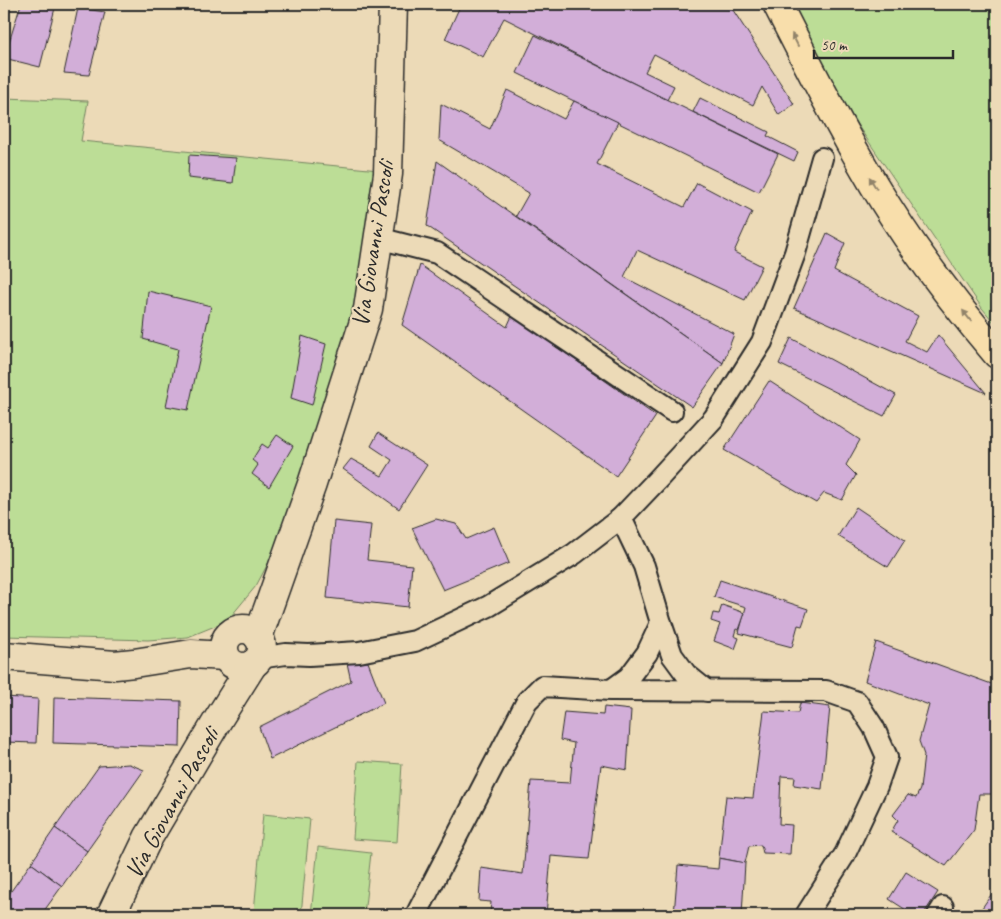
<svg xmlns="http://www.w3.org/2000/svg" width="1001" height="919" viewBox="0 0 1001 919" font-family="Caveat,sans-serif">
<rect width="100%" height="100%" fill="#ecdab7"/>
<filter id="ink" filterUnits="userSpaceOnUse"><feTurbulence type="fractalNoise" baseFrequency=".02" numOctaves="2"/><feDisplacementMap in="SourceGraphic" scale="10" xChannelSelector="R" yChannelSelector="G"/><feConvolveMatrix kernelMatrix="1 2 1 2 8 2 1 2 1" color-interpolation-filters="sRGB"/></filter>
<g filter="url(#ink)">
<g fill="#bcdd96" stroke="#748460">
<path d="M794 4H997V326L982 308 856 123 813 45Z"/>
<path d="M4 98 88 101 81 141 379 170 357 308 306 477 273 554 256 586 232 615 215 626 188 637 148 640 4 636Z"/>
<path d="M358 761 402 764 397 842 353 839Z"/>
<path d="M263 814 310 819 301 915H283L254 912Z"/>
<path d="M318 847 371 853 364 915H311Z"/>
</g>
<g fill="#d2aed8" stroke="#2b2b2b">
<path d="M21 4H56L40 67 4 58Z"/>
<path d="M461 4H729L794 104 779 115 762 87 753 105 654 54 645 72 674 86 667 100 504 18 483 57 445 39Z"/>
<path d="M78 8 105 12 89 75 64 73Z"/>
<path d="M535 35 778 154 759 192 517 73Z"/>
<path d="M507 90 564 119 574 101 618 122 597 164 684 207 697 183 752 212 734 252 762 266 745 300 637 250 624 277 734 334 723 363 516 216 529 193 439 140 441 104 490 129Z"/>
<path d="M700 98 769 132 767 136 798 152 794 161 693 112Z"/>
<path d="M189 155 236 158 233 183 188 178Z"/>
<path d="M437 161 723 363 692 407 427 226Z"/>
<path d="M827 233 845 243 834 271 918 316 905 341 927 352 938 335 986 393 794 308Z"/>
<path d="M420 265 507 327 512 316 656 416 616 476 402 325Z"/>
<path d="M148 291 211 306 188 410 166 406 178 349 143 339Z"/>
<path d="M302 336 326 344 312 405 291 398Z"/>
<path d="M791 338 896 395 884 416 779 364Z"/>
<path d="M769 381 860 440 846 465 856 475 842 500 824 493 816 503 724 450Z"/>
<path d="M378 433 427 465 399 509 343 469 351 459 382 476 392 460 371 446Z"/>
<path d="M277 435 293 446 269 487 252 474 258 465 252 460 262 444 268 448Z"/>
<path d="M856 507 905 540 888 567 838 536Z"/>
<path d="M436 519 456 524 466 539 494 527 509 563 443 590 412 528Z"/>
<path d="M334 521 371 525 367 560 412 565 408 607 327 598Z"/>
<path d="M720 580 808 609 802 626 798 625 792 647 739 633 746 607 714 597Z"/>
<path d="M722 605 745 613 739 630 736 629 734 636 739 638 735 649 714 641 720 624 711 621 713 613 719 614Z"/>
<path d="M876 642 997 686V731L994 743 997 744V794H979L974 830 946 866 891 832 898 820 893 815 908 795 916 798 920 789 924 755 919 741 929 705 865 681Z"/>
<path d="M368 662 384 703 270 759 259 727 351 681 347 663Z"/>
<path d="M4 697 38 699 36 743 4 742Z"/>
<path d="M54 697 181 701 180 747 53 743Z"/>
<path d="M800 703 830 707 822 789 794 785 795 777 781 776 779 824 792 825 790 854 763 853 761 845 749 846 745 863 719 858 726 796 753 798 764 711 798 713Z"/>
<path d="M604 707 631 710 627 770 601 765 589 859 551 856 546 915H490L491 902 479 901 481 868 523 874 531 781 570 783 574 743 560 740 564 712 603 715Z"/>
<path d="M129 764 144 770 87 851 55 828 99 766Z"/>
<path d="M55 828 87 851 62 886 31 863Z"/>
<path d="M719 858 745 863 742 915H674L678 865 718 869Z"/>
<path d="M31 863 62 886 41 915H4V901Z"/>
<path d="M906 872 938 892 923 915H914L889 899Z"/>
<path d="M997 886V915H992L982 908Z"/>
</g>
<g fill="none" stroke-linecap="round" stroke-linejoin="round">
<g stroke="#2b2b2b" stroke-width="24">
<g id="street">
<path d="M378 238 437 253 672 411"/>
<path d="M621 518 644 566 661 623 672 655 686 674 707 691"/>
<path d="M259 658 286 654 309 655 359 652 415 641 489 606 574 554 621 518 660 477 714 418 762 342 795 253 822 158"/>
<path d="M611 690 629 677 647 653 661 623"/>
<path d="M416 915 527 701 542 686 611 690 826 691 857 702 874 728 887 757 877 786 845 854 806 915"/>
<path d="M938 915 943 907"/>
</g>
</g>
<g stroke="#2b2b2b" stroke-width="31">
<g id="secondary">
<circle cx="243" cy="648" r="19"/>
<path d="M258 637 312 484 368 309 388 174 393 4"/>
<path d="M4 656 115 665 134 663 191 654 225 656"/>
<path d="M111 915 148 838 219 718 253 664"/>
</g>
</g>
<g stroke="#2b2b2b" stroke-width="31">
<path id="highway" d="M777 4C808 65 839 126 874 185 909 244 952 301 997 354"/>
</g>
<use href="#street" stroke="#ecdab7" stroke-width="20"/>
<use href="#secondary" stroke="#ecdab7" stroke-width="28"/>
<use href="#highway" stroke="#f8deab" stroke-width="28"/>
</g>
<defs><path id="oneway-solid" d="M-6-.8H1V-3.2L6.5 0L1 3.2V.8H-6Z" transform="scale(1.25)"/></defs>
<g fill="#92846b">
<use href="#oneway-solid" transform="translate(795 40) rotate(-117)"/>
<use href="#oneway-solid" transform="translate(873 183) rotate(-121)"/>
<use href="#oneway-solid" transform="translate(967 316) rotate(-128)"/>
</g>
</g>
<g text-anchor="middle" dominant-baseline="central" stroke-width="4.5" stroke-linejoin="round" paint-order="stroke">
<g font-size="25" fill="#2b2b2b" stroke="#ecdab7">
<text transform="translate(373 244) rotate(-81)">Via Giovanni Pascoli</text>
<text transform="translate(172 803) rotate(-61)">Via Giovanni Pascoli</text>
</g>
</g>
<rect width="1001" height="919" fill="none" stroke="#ecdab7" stroke-width="20"/>
<rect x="10" y="10" width="981" height="899" fill="none" stroke="#2b2b2b" stroke-width="2" filter="url(#ink)"/>
<path d="M814 50v8h139v-8" fill="none" stroke="#2b2b2b" stroke-width="2.5"/>
<text x="821" y="50" font-size="15" fill="#2b2b2b" stroke="#ecdab7" stroke-width="4" paint-order="stroke">50 m</text>
</svg>
